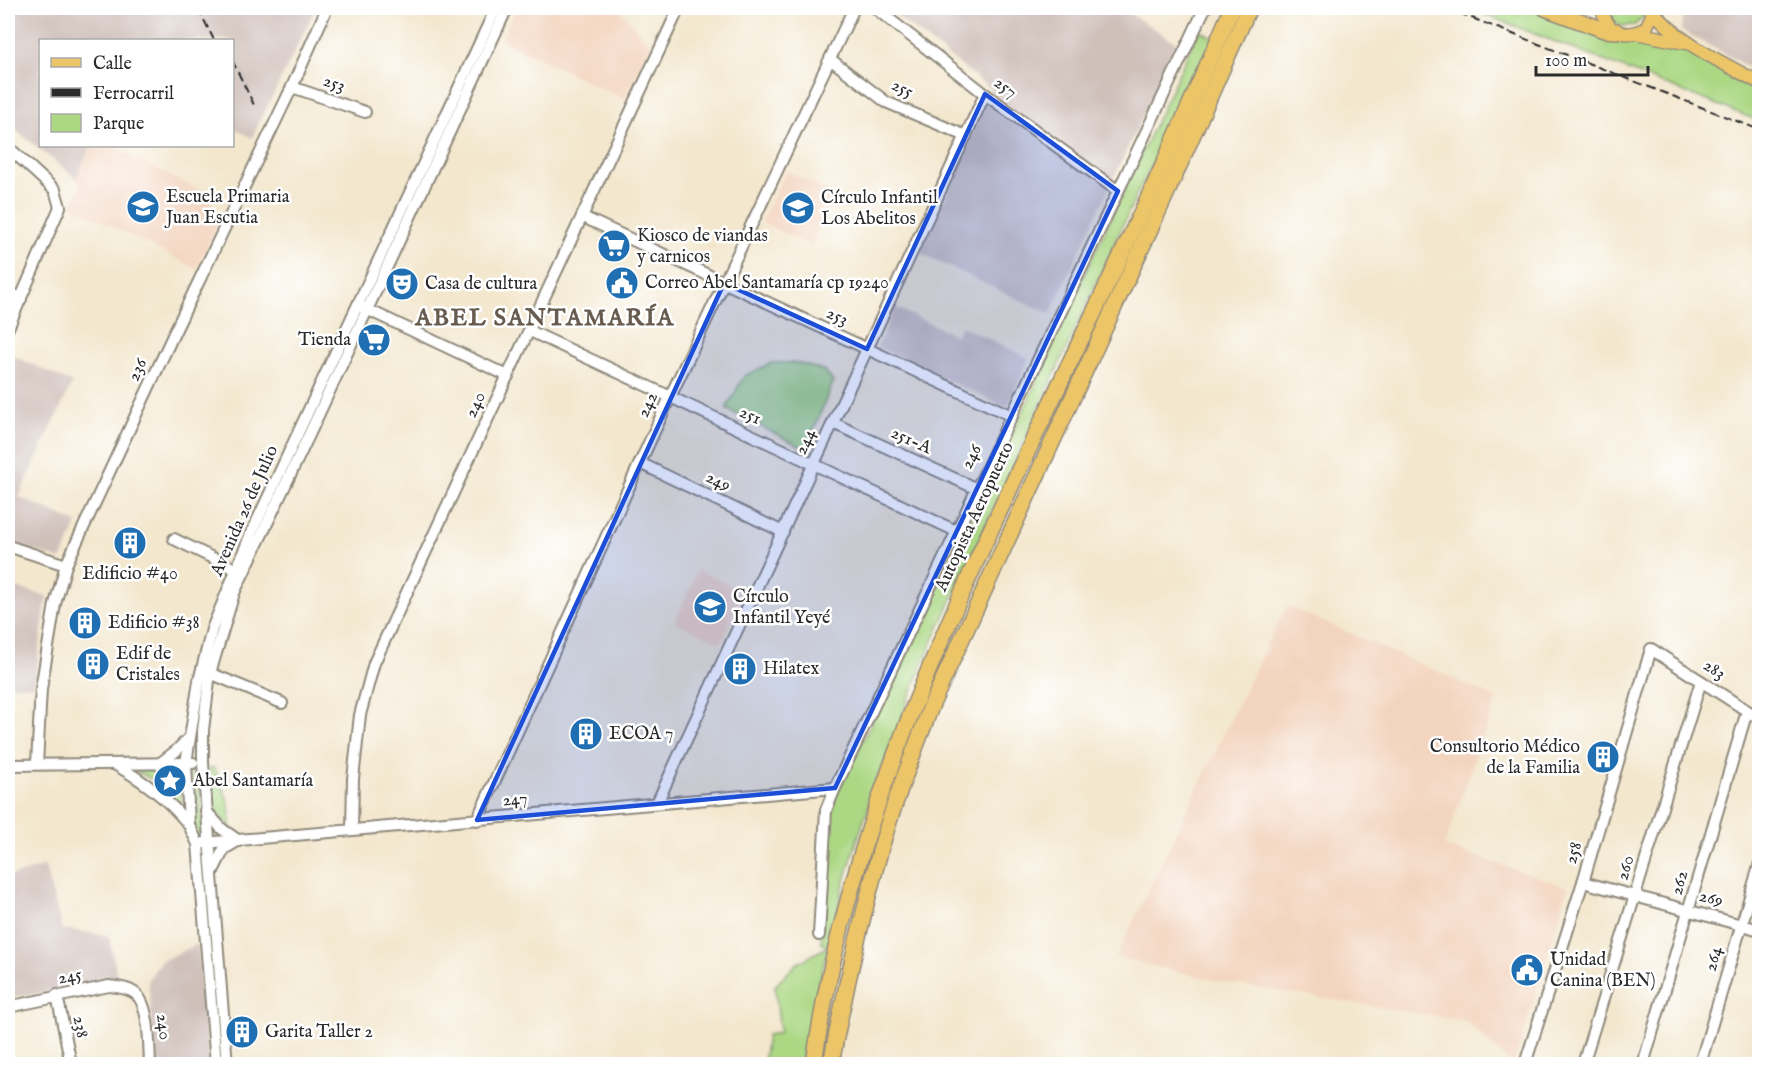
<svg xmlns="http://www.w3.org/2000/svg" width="1767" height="1072" viewBox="0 0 1767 1072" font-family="'IM FELL English',serif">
<rect width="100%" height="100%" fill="#fff"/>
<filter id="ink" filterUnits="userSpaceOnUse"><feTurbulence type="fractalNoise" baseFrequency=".0167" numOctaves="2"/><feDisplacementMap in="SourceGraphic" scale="12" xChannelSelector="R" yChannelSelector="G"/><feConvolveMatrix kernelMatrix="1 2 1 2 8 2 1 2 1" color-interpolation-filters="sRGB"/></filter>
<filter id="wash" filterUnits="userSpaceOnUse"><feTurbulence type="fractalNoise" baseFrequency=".008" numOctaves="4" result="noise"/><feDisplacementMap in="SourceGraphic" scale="24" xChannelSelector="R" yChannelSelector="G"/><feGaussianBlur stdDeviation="1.35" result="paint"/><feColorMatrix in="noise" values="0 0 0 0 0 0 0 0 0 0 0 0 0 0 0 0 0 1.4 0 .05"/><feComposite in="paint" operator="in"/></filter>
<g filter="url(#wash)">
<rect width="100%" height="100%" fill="#f3e7ce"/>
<g fill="#f3d4be">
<path d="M517 8H617L651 45 626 100 501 40Z"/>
<path d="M91 146H110L214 197 209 209 221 214 197 269 72 206 81 185 76 178Z"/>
<path d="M786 171 835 194 811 246 761 222Z"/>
<path d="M698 570 744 592 721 643 675 622Z"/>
<path d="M1288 606 1497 698 1444 846 1568 887 1514 1064H1511L1466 1021 1227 983 1116 957 1273 632Z"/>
</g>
<g fill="#cfc0ba">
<path d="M8 8H316L252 138 233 127 232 40H40V146H91L76 178 8 124Z"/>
<path d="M886 8H1121L1177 43 1050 314 920 253 952 183 991 89Z"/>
<path d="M1685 8H1759V73L1681 30Z"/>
<path d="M895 307 956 336 961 326 1029 358 1007 408 877 347Z"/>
<path d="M8 353 72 383 19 497 77 523 61 560 8 542Z"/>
<path d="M8 586 47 596 34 686 8 685Z"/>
<path d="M45 866 62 929 109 936 118 981 8 998V877Z"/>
<path d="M198 944 209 1064H156L148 980 161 961Z"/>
</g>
<g fill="#acd884" stroke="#6c8258" stroke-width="1.5">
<path d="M1468 8H1535L1620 40 1675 42 1759 88V121Z"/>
<path d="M1611 8H1641L1644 16 1635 25 1620 26 1609 16Z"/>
<path d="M1199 30 1215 38 1136 196 925 658C901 717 878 777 858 838 834 912 818 989 801 1064H763L767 1035 780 1033 775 986 796 964 827 947 821 942 831 814 837 794 1033 390 1076 293Z"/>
<path d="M771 363H798L825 371 833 382 806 449 726 409 744 376Z"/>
<path d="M210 768H214L229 803 231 826C206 808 211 797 210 768Z"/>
<path d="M180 769 182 808 155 781 134 770Z"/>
<path d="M195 769 199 773 203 837H198L194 828 190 772Z"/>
</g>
</g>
<g filter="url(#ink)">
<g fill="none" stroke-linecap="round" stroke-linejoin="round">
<g stroke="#8f897c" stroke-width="14">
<g id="minor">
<path d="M875 8 985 94 1118 191"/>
<path d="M830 59 886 102 966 136"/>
<path d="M292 87 365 112"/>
<path d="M8 147 55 190 60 207 8 328"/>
<path d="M583 217 1012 416"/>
<path d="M8 291 21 299"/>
<path d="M362 307 508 376"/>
<path d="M530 331 956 531"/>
<path d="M833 423 975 488"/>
<path d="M640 463 783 532"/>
<path d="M174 539 235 569"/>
<path d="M8 546 66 565"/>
<path d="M205 671 282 703"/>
<path d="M37 764 41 689 55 604 66 565 175 331 292 87 327 8"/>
<path d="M159 764 176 751 189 738"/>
<path d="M8 765 193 763"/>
<path d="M116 765C145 782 168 799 189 825"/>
<path d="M657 803 985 94"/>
<path d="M206 811 222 829 239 841"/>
<path d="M477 820 670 397 854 8"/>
<path d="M352 830 353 779 360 715 374 663 679 8"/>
<path d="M204 843 835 788"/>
<path d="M213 871 224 849 236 842"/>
<path d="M1583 882 1760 930"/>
<path d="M819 935 826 810 835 788 1205 8"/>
<path d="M57 995 71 1064"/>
<path d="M8 1007 109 986C118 987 129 988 136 994 150 1006 149 1047 150 1064"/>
<path d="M216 1064 198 844 189 825 186 763 199 681 212 629 251 534 496 8"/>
<path d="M227 1064 203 763V730L210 673 234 593 309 435 507 8"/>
<path d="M1525 1064 1583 882 1651 649 1760 719"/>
<path d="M1583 1064 1701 681"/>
<path d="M1643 1064 1747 711"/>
<path d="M1700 1064 1760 863"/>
</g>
</g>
<g stroke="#8f897c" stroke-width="15">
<g id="major">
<path d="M1603 8C1603 33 1627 39 1646 28L1652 15 1651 8"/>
<path d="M1651 8C1677 43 1722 62 1760 83"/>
<path d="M1636 33 1685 43"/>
</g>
</g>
<g stroke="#8f897c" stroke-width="18">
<g id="highway">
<path d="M1545 8 1604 30 1616 31"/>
<path d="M814 1064C845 836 945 625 1043 419 1082 336 1123 254 1161 170 1185 116 1209 62 1232 8"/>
<path d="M831 1064C844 994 860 924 879 855 893 804 913 754 932 704L1174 177 1249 8"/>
</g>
</g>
<use href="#minor" stroke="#fff" stroke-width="10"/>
<use href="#major" stroke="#ecc569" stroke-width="12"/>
<use href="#highway" stroke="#ecc569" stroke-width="15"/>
<g stroke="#2b2b2b" stroke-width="2" stroke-dasharray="9 4.5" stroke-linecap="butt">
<path d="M198 8 214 40"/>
<path d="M1446 8 1760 130"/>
<path d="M232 60 254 105"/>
</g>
</g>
</g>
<path fill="#1d4ed8" fill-opacity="0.2" stroke="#1d4ed8" stroke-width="4.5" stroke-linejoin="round" d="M985 94 1118 191 835 788 477 820 724 283 867 349Z"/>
<defs>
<g id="school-disc" transform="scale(1.725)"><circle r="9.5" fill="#1f6fb2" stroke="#fff"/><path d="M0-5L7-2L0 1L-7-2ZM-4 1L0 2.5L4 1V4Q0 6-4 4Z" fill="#fff"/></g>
<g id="supermarket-disc" transform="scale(1.725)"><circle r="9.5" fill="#1f6fb2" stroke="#fff"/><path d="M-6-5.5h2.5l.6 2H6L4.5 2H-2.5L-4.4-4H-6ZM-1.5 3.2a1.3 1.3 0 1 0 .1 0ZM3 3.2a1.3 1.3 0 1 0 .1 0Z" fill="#fff"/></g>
<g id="civic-disc" transform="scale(1.725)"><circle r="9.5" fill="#1f6fb2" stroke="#fff"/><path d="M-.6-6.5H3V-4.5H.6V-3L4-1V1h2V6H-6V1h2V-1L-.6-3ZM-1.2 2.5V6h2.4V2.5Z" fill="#fff"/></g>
<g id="theatre-disc" transform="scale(1.725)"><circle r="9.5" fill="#1f6fb2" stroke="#fff"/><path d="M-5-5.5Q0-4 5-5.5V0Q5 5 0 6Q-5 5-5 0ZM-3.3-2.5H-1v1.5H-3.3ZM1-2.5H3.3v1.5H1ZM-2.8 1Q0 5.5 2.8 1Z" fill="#fff"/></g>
<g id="building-disc" transform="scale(1.725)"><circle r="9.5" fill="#1f6fb2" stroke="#fff"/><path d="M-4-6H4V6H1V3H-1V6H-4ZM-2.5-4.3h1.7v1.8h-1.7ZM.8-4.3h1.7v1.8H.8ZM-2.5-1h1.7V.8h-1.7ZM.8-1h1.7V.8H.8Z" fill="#fff"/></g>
<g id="sight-disc" transform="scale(1.725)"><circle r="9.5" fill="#1f6fb2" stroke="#fff"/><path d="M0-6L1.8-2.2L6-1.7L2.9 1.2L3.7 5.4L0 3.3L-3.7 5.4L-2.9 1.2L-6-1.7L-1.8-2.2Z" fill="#fff"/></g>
</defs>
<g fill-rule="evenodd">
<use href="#school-disc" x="143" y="207"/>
<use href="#school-disc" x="798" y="208"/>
<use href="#supermarket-disc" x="614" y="246"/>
<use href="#civic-disc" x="622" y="283"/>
<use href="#theatre-disc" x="402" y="284"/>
<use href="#supermarket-disc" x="374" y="340"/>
<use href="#building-disc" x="130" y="543"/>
<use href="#school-disc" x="710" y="607"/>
<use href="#building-disc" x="85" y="623"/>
<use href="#building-disc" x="93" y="664"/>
<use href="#building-disc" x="740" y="669"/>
<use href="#building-disc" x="586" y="734"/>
<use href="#building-disc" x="1603" y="757"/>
<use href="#sight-disc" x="170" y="781"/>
<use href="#civic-disc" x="1527" y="970"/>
<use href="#building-disc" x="242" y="1032"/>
</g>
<g text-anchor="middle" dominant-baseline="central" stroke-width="5" stroke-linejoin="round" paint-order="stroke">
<g font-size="18" fill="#2b2b2b" stroke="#fff">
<text transform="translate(334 84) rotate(19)">253</text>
<text transform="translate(1005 88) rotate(37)">257</text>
<text transform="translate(902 89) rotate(27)">255</text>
<text transform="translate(837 317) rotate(25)">253</text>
<text transform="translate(138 370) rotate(-65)">236</text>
<text transform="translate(476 405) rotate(-65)">240</text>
<text transform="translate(648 405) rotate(-65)">242</text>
<text transform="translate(750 416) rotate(25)">251</text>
<text transform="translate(911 441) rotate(25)">251-A</text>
<text transform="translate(806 442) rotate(-65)">244</text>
<text transform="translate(972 457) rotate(-63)">246</text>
<text transform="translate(718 482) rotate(26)">249</text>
<text transform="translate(245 511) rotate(-66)">Avenida 26 de Julio</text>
<text transform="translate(975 517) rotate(-65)">Autopista Aeropuerto</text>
<text transform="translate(1714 670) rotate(33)">283</text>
<text transform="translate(515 800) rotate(-5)">247</text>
<text transform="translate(1574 853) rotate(-74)">258</text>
<text transform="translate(1626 868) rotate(-73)">260</text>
<text transform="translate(1680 883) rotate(-74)">262</text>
<text transform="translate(1711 899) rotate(15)">269</text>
<text transform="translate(1714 959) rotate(-74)">264</text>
<text transform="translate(70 977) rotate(-10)">245</text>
<text transform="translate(80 1027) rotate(79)">238</text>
<text transform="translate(163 1027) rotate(83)">240</text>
</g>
<g font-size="18" fill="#2b2b2b" stroke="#fff" text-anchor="start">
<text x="166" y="197">Escuela Primaria<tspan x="166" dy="21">Juan Escutia</tspan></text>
<text x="821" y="198">Círculo Infantil<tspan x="821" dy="21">Los Abelitos</tspan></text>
<text x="637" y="236">Kiosco de viandas<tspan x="637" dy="21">y carnicos</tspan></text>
<text x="645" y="283">Correo Abel Santamaría cp 19240</text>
<text x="425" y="284">Casa de cultura</text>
<text x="351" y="340" text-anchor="end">Tienda</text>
<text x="130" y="574" text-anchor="middle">Edificio #40</text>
<text x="733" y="597">Círculo<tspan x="733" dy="21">Infantil Yeyé</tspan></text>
<text x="108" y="623">Edificio #38</text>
<text x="116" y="654">Edif de<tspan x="116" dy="21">Cristales</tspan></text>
<text x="763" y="669">Hilatex</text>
<text x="609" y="734">ECOA 7</text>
<text x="1580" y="747" text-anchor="end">Consultorio Médico<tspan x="1580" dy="21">de la Familia</tspan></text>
<text x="193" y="781">Abel Santamaría</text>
<text x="1550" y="960">Unidad<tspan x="1550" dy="21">Canina (BEN)</tspan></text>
<text x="265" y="1032">Garita Taller 2</text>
</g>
<g font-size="24" font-weight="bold" letter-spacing="1.5" fill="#685c50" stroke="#fff">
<text x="545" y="318">ABEL SANTAMARÍA</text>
</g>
</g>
<rect width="1767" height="1072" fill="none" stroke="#fff" stroke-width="30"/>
<rect x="39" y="39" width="195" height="108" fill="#ffffff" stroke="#aaaaaa" stroke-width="1.5"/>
<rect x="51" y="58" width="30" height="9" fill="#ecc569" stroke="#aaaaaa" stroke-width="1.5"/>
<text x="93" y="69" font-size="18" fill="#2b2b2b">Calle</text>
<rect x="51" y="88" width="30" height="9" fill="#2b2b2b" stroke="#aaaaaa" stroke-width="1.5"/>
<text x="93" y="99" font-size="18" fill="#2b2b2b">Ferrocarril</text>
<rect x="51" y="114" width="30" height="18" fill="#acd884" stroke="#aaaaaa" stroke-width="1.5"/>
<text x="93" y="129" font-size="18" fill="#2b2b2b">Parque</text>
<path d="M1536 66v9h112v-9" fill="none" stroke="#2b2b2b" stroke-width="3"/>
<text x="1545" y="66" font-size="18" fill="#2b2b2b" stroke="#ffffff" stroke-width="4.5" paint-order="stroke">100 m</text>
</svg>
